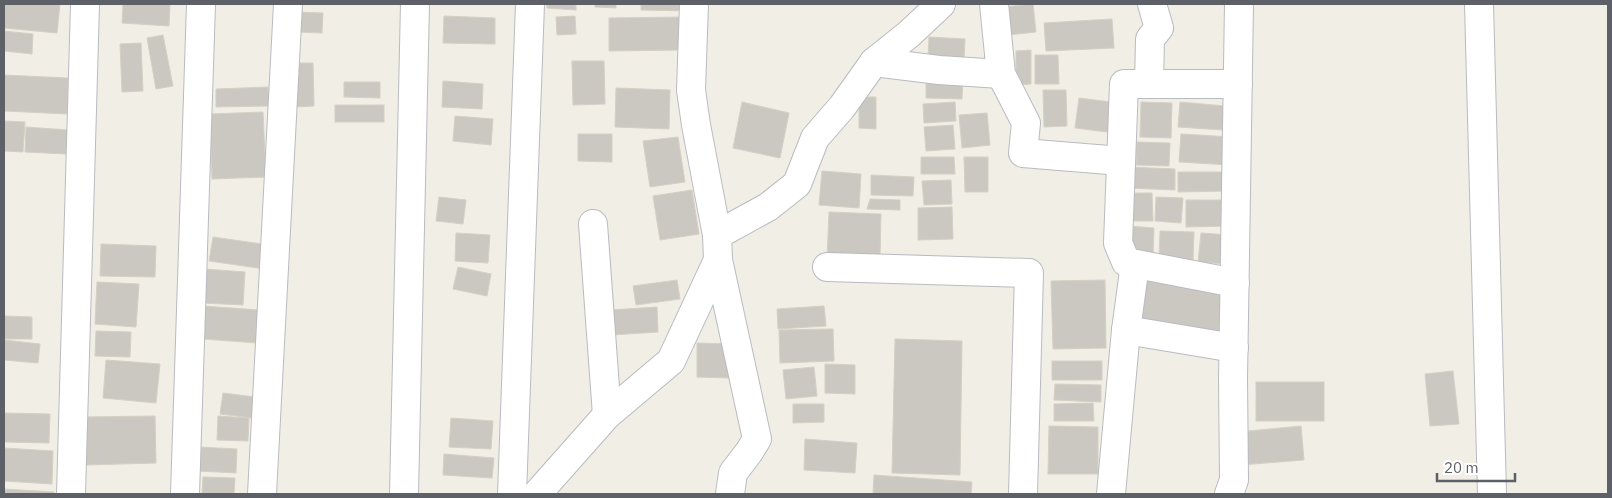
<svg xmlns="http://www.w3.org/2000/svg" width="1612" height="498" viewBox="0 0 1612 498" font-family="'IBM Plex Sans',sans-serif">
<rect width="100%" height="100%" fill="#f0eee5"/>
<g fill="#cbc8c2" stroke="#d6d0c3">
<path d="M4 4H60L57 33 4 28Z"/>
<path d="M123 4H170L169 26 122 23Z"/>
<path d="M547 4H576V10L547 8Z"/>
<path d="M595 4H616V8L595 7Z"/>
<path d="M641 4H690L689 11 641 10Z"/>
<path d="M1033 4 1036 32 1008 35 1005 7Z"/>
<path d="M297 12 323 13 322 33 296 32Z"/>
<path d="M444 16 495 18V44L443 43Z"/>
<path d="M575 16 576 34 557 35 556 17Z"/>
<path d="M683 17V50L609 51V18Z"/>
<path d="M1112 19 1114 48 1046 51 1044 23Z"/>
<path d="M4 31 33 34 32 54 4 51Z"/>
<path d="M163 35 173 86 156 89 147 38Z"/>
<path d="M929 37 965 39 964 61 928 58Z"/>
<path d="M141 43 143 91 122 92 120 44Z"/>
<path d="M1031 50V84L1016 85V51Z"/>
<path d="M1035 55H1058L1059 84H1035Z"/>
<path d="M572 61H604L605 104 573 105Z"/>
<path d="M295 63H313L314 106 295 107Z"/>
<path d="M4 75 68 78 67 114 4 111Z"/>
<path d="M926 76 963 77 962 99 926 98Z"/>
<path d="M443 81 483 84 482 109 442 107Z"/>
<path d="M344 82H380V98L344 97Z"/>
<path d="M268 87 269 106 216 107V89Z"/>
<path d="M616 88 670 90 669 129 615 127Z"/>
<path d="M1043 90H1066L1067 126 1044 127Z"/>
<path d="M859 97H876V129L859 128Z"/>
<path d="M1079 98 1119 103 1115 133 1075 128Z"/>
<path d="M742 102 789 113 780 158 733 148Z"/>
<path d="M955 102 956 121 924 123 923 104Z"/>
<path d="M1141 102 1172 103 1171 138 1140 137Z"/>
<path d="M1180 102 1225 106 1223 130 1178 127Z"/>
<rect x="335" y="105" width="49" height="17"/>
<path d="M263 112 266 177 212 179 210 114Z"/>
<path d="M987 113 990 145 962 148 959 115Z"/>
<path d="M455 116 493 119 491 145 453 141Z"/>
<path d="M4 121 25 122 23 152 4 151Z"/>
<path d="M953 125 955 149 926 151 924 127Z"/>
<path d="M26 127 68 130 66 154 25 152Z"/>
<path d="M578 134H612V162L578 161Z"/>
<path d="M1181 134 1232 137 1230 165 1179 162Z"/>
<path d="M678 137 685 182 650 187 643 141Z"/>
<path d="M1137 142 1170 143 1169 166 1136 165Z"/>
<path d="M921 157H954L955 174H921Z"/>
<path d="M964 157H988V192H965Z"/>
<path d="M1129 167 1175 169V190L1128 188Z"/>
<path d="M822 171 861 174 859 208 819 205Z"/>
<path d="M1178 172H1228V191L1178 192Z"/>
<path d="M871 175 914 177 913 196 871 195Z"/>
<path d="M951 180 952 204 924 205 922 181Z"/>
<path d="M692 190 699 234 660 240 653 196Z"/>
<path d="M1130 193H1152L1153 221H1130Z"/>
<path d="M439 197 466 200 463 224 436 221Z"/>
<path d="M1156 197 1183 198 1181 223 1155 221Z"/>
<path d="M870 199 900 200V210L867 209Z"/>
<path d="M1186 200H1231L1232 226 1186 227Z"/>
<path d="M952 207 953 239 918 240V208Z"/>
<path d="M829 212 881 214 880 260 827 258Z"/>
<path d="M1129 226 1154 228 1153 256 1128 254Z"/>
<path d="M1160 231 1194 232 1193 262 1159 260Z"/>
<path d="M456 233 490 235 488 263 455 261Z"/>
<path d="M1201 233 1230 235 1227 264 1198 262Z"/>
<path d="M213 237 269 245 265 269 209 261Z"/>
<path d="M101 244 156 246 155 277 100 276Z"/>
<path d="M458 267 491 274 487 296 453 289Z"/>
<path d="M204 269 245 272 243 305 202 303Z"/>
<path d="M1148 275 1229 292 1219 341 1137 324Z"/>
<path d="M677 280 680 299 636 305 633 286Z"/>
<path d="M1105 280 1106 348 1053 349 1051 281Z"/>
<path d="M97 282 139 284 136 327 95 324Z"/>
<path d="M204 306 259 310 257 343 203 339Z"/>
<path d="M824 306 826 326 778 329 777 309Z"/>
<path d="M657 307 658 332 612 335 610 310Z"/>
<path d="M4 316 32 317V339H4Z"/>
<path d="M833 329 834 361 780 363 779 330Z"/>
<path d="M96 331 131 332 130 357 95 356Z"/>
<path d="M895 339 962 341 960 475 892 473Z"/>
<path d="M4 340 40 344 38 363 4 360Z"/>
<path d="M697 343 730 344V378L697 377Z"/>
<path d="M106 360 160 364 156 403 103 398Z"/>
<rect x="1052" y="361" width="50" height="19"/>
<path d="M825 364 855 365V394L825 393Z"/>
<path d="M814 367 817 396 786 399 783 370Z"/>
<path d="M1453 371 1459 424 1430 426 1425 374Z"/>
<rect x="1256" y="382" width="68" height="39"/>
<path d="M1055 384 1101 385V402L1054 400Z"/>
<path d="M223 393 255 397 253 418 220 414Z"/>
<path d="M1093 403 1094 421H1054V404Z"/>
<path d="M793 404H824V422L793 423Z"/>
<path d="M4 413 50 414 49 443 4 442Z"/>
<path d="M155 416 156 463 86 465 84 417Z"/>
<path d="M218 416 249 418 248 441 217 440Z"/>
<path d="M451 418 493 421 491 449 449 447Z"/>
<path d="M1049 426 1098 427V474H1048Z"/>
<path d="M1301 426 1304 460 1241 465 1238 432Z"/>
<path d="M805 439 857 443 855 473 804 470Z"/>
<path d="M199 447 237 449 236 473 198 471Z"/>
<path d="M4 448 53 451 52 484 4 481Z"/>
<path d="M444 454 494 458 492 478 443 475Z"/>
<path d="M874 475 972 482 971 494H873Z"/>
<path d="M203 477 235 478 234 494H202Z"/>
<path d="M4 489 54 492V494H4Z"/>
</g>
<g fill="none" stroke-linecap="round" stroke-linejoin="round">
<g stroke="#b8bbc0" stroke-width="30">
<g id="minor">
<path d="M694 4 691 90 696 125 717 235 718 260 757 439 749 452 733 473 730 494"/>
<path d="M994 4 1001 74 1026 123 1023 153 1121 161"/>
<path d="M1152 4 1159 28 1150 39 1149 84H1238"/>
<path d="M1479 4 1492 494"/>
<path d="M874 62 939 70 1001 74"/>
<path d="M1149 84H1124L1118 243 1126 262 1235 283"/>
<path d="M593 224 607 415"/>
<path d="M717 235 768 207 797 184 815 138 842 107 874 62 909 34 941 4"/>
<path d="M827 267 1029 273 1023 494"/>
<path d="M1126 330 1234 348"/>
<path d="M71 494 85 4"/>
<path d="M185 494 201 4"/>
<path d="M262 494 288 4"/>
<path d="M404 494 415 4"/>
<path d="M512 494 530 4"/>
<path d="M537 494 607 415 671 361 718 260"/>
<path d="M1111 494 1126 330 1135 264"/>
<path d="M1229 494 1234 480 1233 379 1239 4"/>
</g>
</g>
<use href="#minor" stroke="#fff" stroke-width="28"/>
</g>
<rect width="1612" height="498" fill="none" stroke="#5d6167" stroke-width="10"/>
<path d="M1437 473v8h78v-8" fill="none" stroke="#5d6167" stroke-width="2.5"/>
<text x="1444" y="473" font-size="15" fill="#5d6167" stroke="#ffffff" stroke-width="4" paint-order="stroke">20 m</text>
</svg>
